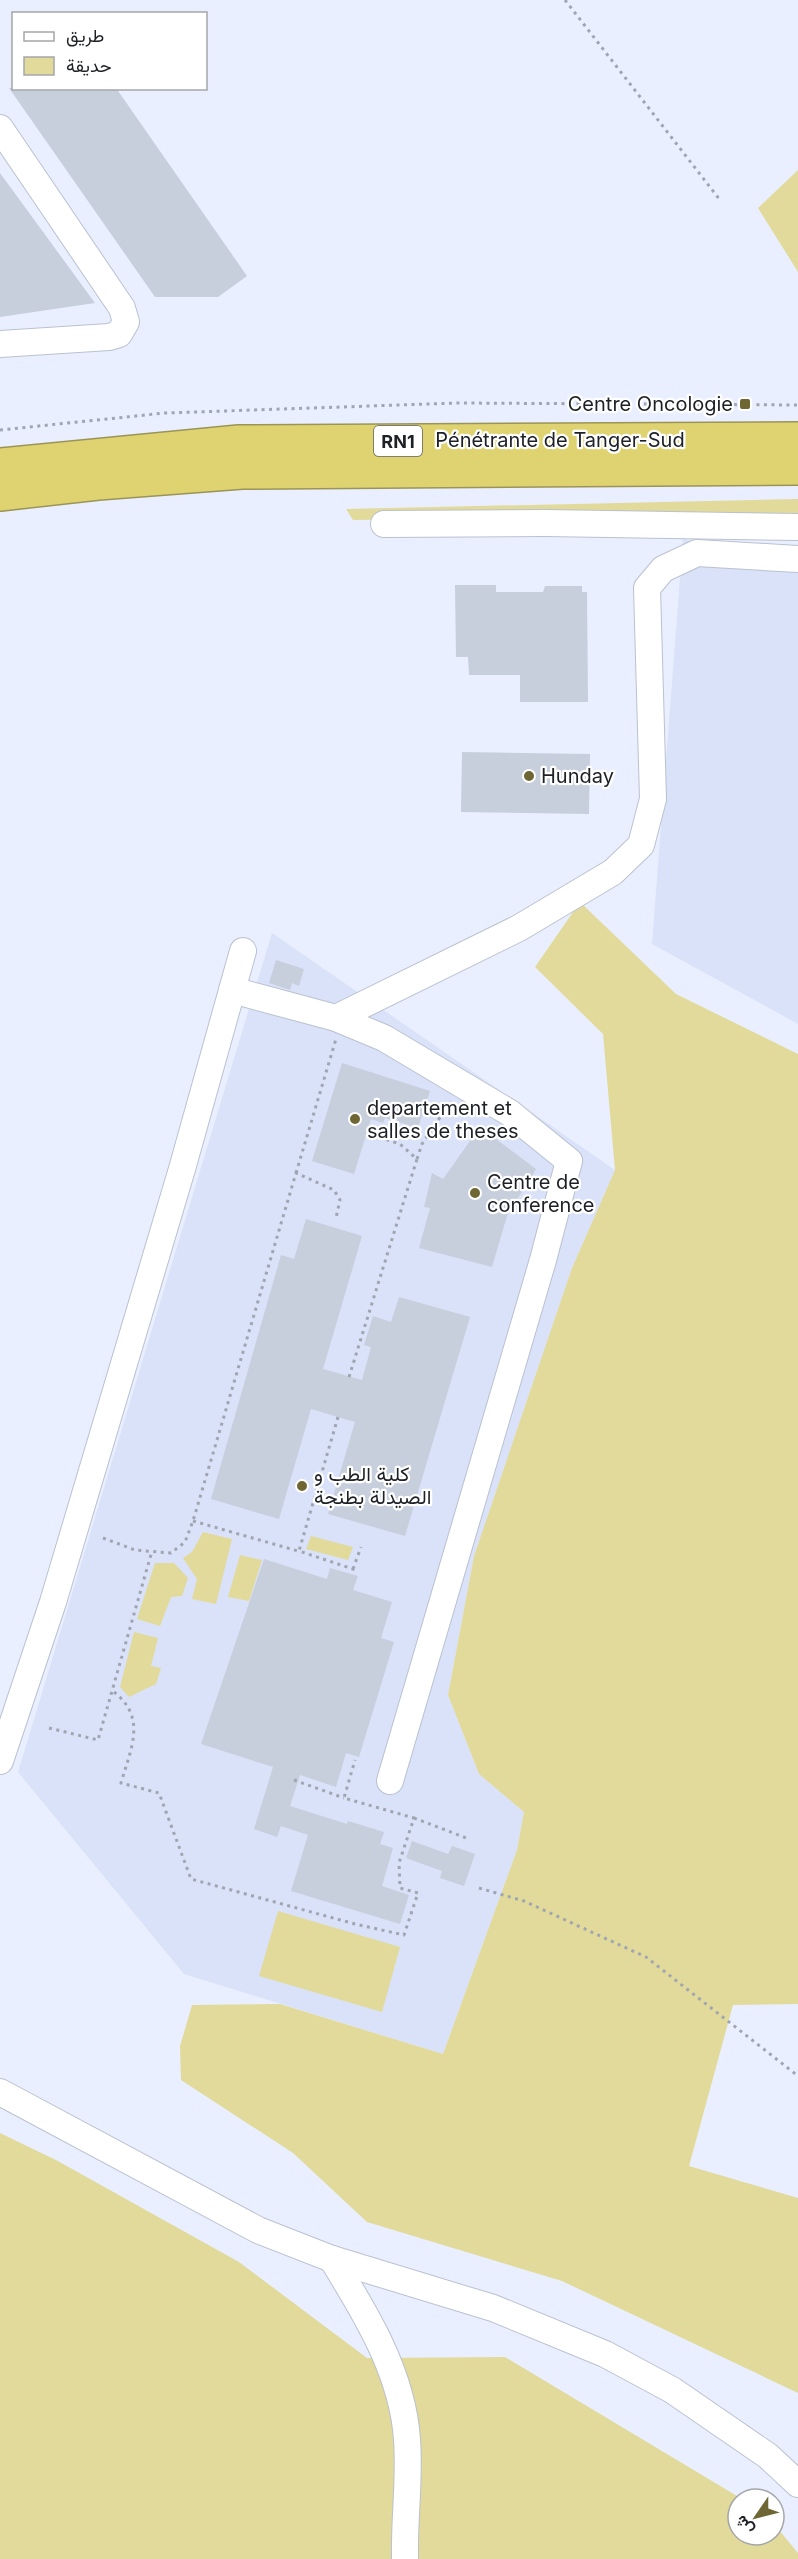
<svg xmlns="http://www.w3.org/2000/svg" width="798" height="2559" viewBox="0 0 798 2559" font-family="Inter,Vazirmatn,sans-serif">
<rect width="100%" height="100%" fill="#e9effe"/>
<g fill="#d9e2f8">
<path d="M683 539 798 568V1024L652 944Z"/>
<path d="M272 933 615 1170 572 1268 474 1556 448 1695 479 1774 524 1812 517 1850 443 2054 184 1974 18 1772Z"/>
</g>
<g fill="#e2da9b">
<path d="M798 170V272L758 208Z"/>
<path d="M798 499V516L353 520 346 509Z"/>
<path d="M580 902 676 994 798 1054V2004L733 2005 689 2166 798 2198V2393L562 2281 367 2222 293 2153 181 2080 180 2046 192 2005 280 2004 443 2054 517 1850 524 1812 479 1774 448 1695 474 1556 572 1268 615 1170 603 1034 535 967Z"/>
<path d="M203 1532 232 1539 216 1604 192 1599 197 1579 183 1558 192 1552Z"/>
<path d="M311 1536 353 1547 348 1560 306 1549Z"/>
<path d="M240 1555 262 1560 249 1601 228 1597Z"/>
<path d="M155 1563H174L188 1578 182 1596 171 1597 160 1626 137 1619Z"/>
<path d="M134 1632 158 1638 151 1666 161 1668 156 1684 129 1697 120 1687Z"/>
<path d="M278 1911 400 1947 382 2012 259 1976Z"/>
<path d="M0 2133 56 2160 239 2262 367 2358 505 2357 742 2499H738V2535H774V2524L798 2553V2559H0Z"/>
</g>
<g fill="#c7cedc">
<path d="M9 88H116L247 276 218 297H155Z"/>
<path d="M0 173 95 303 0 317Z"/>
<path d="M455 585H496V592H543L545 586H582V592H587L588 702H520V675H469L468 657H456Z"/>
<path d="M462 752 590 754 589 814 461 812Z"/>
<path d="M276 960 304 969 299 986 292 983 290 990 269 983Z"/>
<path d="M342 1063 430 1091 418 1128 385 1118 383 1123 371 1119 354 1174 312 1161Z"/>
<path d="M480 1127 536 1169 507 1216 492 1267 419 1248 430 1208 424 1207 432 1173 443 1179Z"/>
<path d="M306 1219 362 1236 323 1369 362 1380 371 1347 364 1345 373 1316 391 1322 399 1297 470 1317 405 1536 328 1514 355 1422 311 1409 279 1519 211 1499 281 1255 294 1259Z"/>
<path d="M264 1559 327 1579 330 1568 358 1576 353 1590 392 1602 381 1638 394 1642 359 1757 346 1753 336 1787 300 1775 290 1806 347 1824 348 1821 384 1832 380 1844 393 1848 382 1886 409 1895 400 1924 291 1891 308 1835 281 1826 277 1837 254 1829 273 1767 201 1744Z"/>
<path d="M412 1841 448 1854 452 1846 475 1854 464 1886 440 1878 442 1871 406 1858Z"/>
</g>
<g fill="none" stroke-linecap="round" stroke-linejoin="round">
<g stroke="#bac1cf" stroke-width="28">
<g id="minor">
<path d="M0 128 122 308 126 322 119 334 109 337 0 344"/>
<path d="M384 524 545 523 798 527"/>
<path d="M232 990 336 1018 384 1038 510 1113 569 1161 543 1260 390 1781"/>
<path d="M336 1018 519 928 613 872 641 845 653 799 647 588 663 569 697 553 798 559"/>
<path d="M0 1761 53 1602 182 1169 243 951"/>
<path d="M0 2092 258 2230 332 2259 493 2308 605 2354 672 2390 768 2456 798 2484"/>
<path d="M332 2259C366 2314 403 2374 407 2440 410 2479 404 2519 405 2559"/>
</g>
</g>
<g stroke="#9b9456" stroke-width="36">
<g id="highway">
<path d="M0 465 239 442 798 439"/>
<path d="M0 494 98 483 242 472 798 468"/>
</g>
</g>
<g stroke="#a0a5b1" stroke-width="3" stroke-dasharray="3 4.5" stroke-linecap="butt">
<path d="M565 0 720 200"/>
<path d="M0 430 165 413 458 403 798 405"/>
<path d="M417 1159 422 1144 451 1101"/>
<path d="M296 1173 336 1039"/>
<path d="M349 1377 417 1159 400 1144 372 1135"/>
<path d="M338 1417 299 1551 353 1569 352 1572"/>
<path d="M193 1521 298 1551"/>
<path d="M103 1538 135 1550 171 1553 185 1542 193 1521 296 1173 334 1190 340 1200 336 1218"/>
<path d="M353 1569 361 1547"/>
<path d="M114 1692C147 1718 131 1748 121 1783L159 1793 191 1879 355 1924 404 1935 418 1893 400 1888 399 1863 414 1818 344 1798 355 1760"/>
<path d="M49 1728 98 1740 152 1551"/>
<path d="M294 1780 344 1798"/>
<path d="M414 1818 469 1839"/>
<path d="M479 1888 524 1901 646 1957 798 2076"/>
</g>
<use href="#minor" stroke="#fff" stroke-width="26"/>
<use href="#highway" stroke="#dfd371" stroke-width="33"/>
</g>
<g fill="#6e6734" stroke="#fff" stroke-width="2">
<rect x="739" y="398" width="12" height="12" rx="3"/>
<circle cx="529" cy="776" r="6"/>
<circle cx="355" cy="1119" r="6"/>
<circle cx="475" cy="1193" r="6"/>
<circle cx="302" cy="1486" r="6"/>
</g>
<g text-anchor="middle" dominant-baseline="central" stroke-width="4.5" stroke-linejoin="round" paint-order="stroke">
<rect fill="#fff" stroke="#616366" stroke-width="1.5" x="374" y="426" width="48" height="30" rx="4.5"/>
<g font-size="18" font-weight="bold" fill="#1d2025">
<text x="398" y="441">RN1</text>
</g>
<g font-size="20" fill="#1d2025" stroke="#fff" text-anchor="start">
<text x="733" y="404" text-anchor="end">Centre Oncologie</text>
<text x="541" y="776">Hunday</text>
<text x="367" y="1108">departement et<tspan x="367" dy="23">salles de theses</tspan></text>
<text x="487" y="1182">Centre de<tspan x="487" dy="23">conference</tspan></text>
<text x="314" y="1474">كلية الطب و<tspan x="314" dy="23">الصيدلة بطنجة</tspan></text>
</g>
<g font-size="20" fill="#1d2025" stroke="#fff">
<text x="560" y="440">Pénétrante de Tanger-Sud</text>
</g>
</g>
<rect x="12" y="12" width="195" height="78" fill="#ffffff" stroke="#a5a6a8" stroke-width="1.5"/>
<rect x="24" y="32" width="30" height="9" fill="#ffffff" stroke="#a5a6a8" stroke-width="1.5"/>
<text x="66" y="42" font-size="18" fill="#1d2025">طريق</text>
<rect x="24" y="57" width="30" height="18" fill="#e2da9b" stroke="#a5a6a8" stroke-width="1.5"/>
<text x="66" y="72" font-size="18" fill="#1d2025">حديقة</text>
<g transform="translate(756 2517) rotate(235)"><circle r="28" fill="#ffffff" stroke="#a5a6a8" stroke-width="1.5"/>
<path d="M0-4.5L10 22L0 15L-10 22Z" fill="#6e6734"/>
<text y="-9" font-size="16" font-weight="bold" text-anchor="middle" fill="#1d2025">ش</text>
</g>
</svg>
